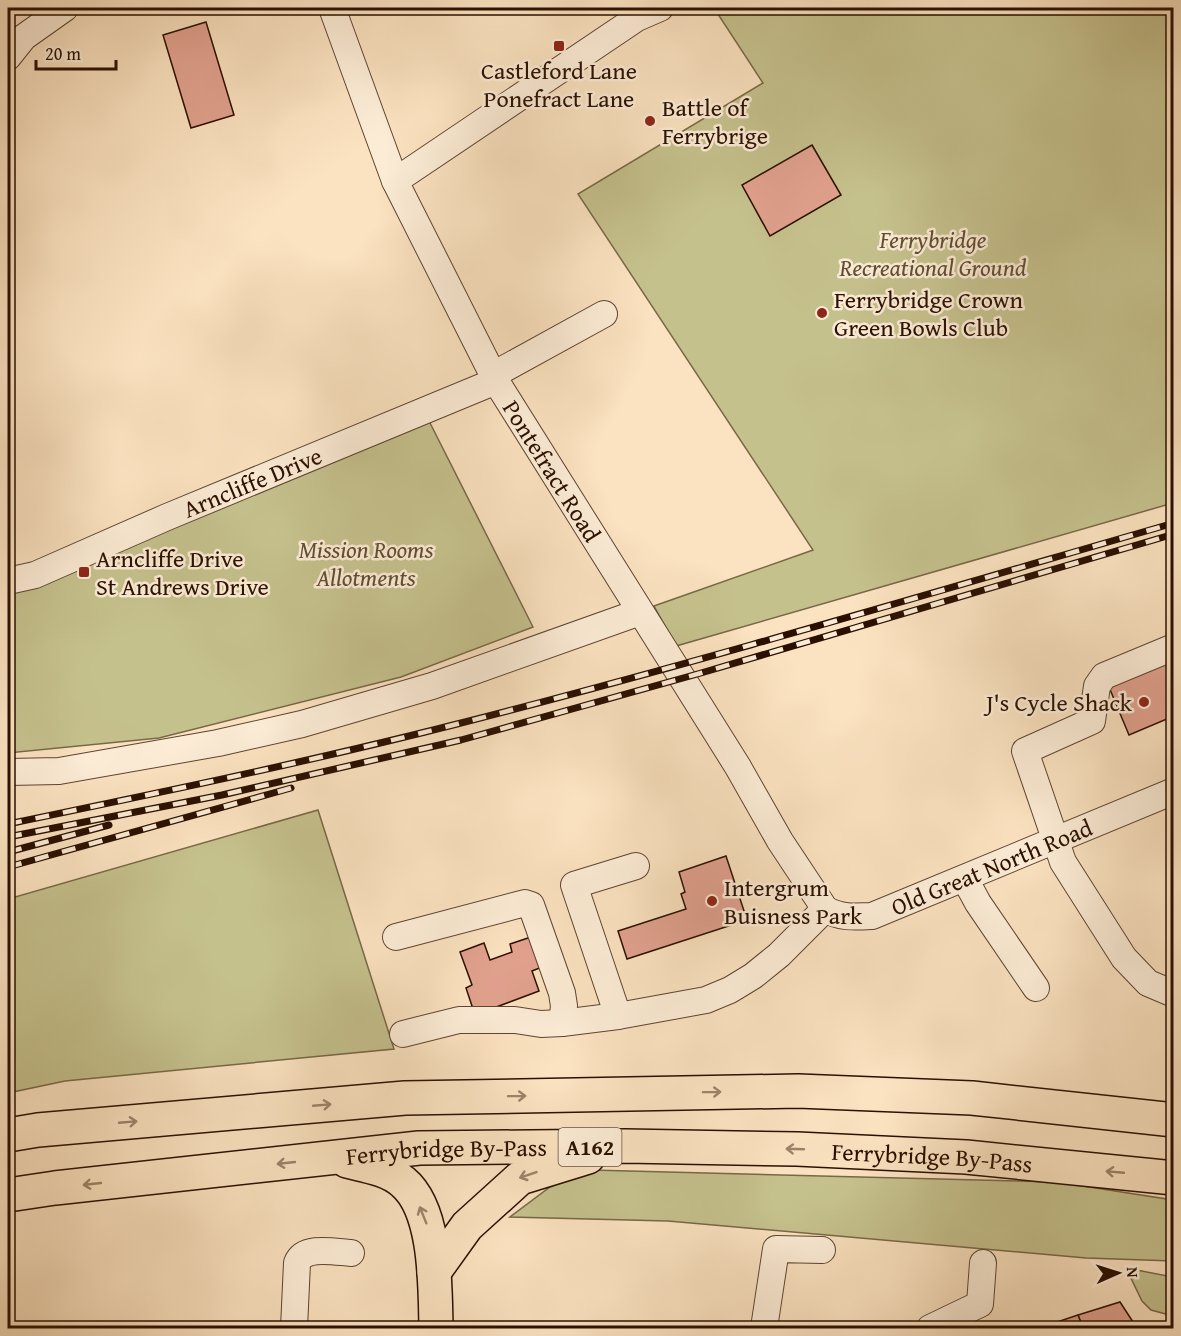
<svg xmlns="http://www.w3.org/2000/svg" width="1181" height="1336" viewBox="0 0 1181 1336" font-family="'Gentium Book Plus',serif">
<rect width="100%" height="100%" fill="#fbe2c0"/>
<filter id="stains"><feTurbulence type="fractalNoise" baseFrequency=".00333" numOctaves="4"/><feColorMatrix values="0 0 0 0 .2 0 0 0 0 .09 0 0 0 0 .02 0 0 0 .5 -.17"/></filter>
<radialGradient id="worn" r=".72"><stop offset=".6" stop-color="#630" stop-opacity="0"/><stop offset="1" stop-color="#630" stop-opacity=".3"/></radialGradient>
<g fill="#c5c18d" stroke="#786847" stroke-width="1.5">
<path d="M714 8H1173V503L676 646 654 606 813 550 578 194 763 83Z"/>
<path d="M424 411 533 627 401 677 159 738 8 753V581Z"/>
<path d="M318 810 394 1049 65 1081 8 1093V899Z"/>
<path d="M590 1170 1057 1182 1173 1200V1261L1086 1258 668 1221 510 1217 550 1187Z"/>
<path d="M1126 1268 1173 1277V1316L1151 1310 1142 1301Z"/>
</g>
<g fill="#e1a18e" stroke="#2a0f01" stroke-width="1.5">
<path d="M206 22 234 115 191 128 163 35Z"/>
<path d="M812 145 841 195 770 236 742 185Z"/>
<path d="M1174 653V716L1129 735 1109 687Z"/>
<path d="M726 856 747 920 627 959 618 931 686 909 681 894 685 892 679 872Z"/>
<path d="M531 937 542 967 532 971 539 991 475 1015 466 988 472 985 460 952 484 943 490 960 512 952 510 944Z"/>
<path d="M1120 1302 1137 1328H1083L1078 1315Z"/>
<path d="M1078 1315 1083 1328H1043L1042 1327Z"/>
</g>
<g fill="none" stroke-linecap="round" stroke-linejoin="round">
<g stroke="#5e4431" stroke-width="28">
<g id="minor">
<path id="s1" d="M332 8 395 181 496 381 738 767 780 841 825 909C840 918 854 917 872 916L1174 791"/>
<path d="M8 57 24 37 65 8"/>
<path d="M395 181 637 18 660 8"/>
<path d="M493 375 604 314"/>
<path id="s2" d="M8 581 35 575 167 517 496 381"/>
<path d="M1174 647 1104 676 1097 686 1092 721 1025 751 1063 862 1124 958 1148 983 1174 994"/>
<path d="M8 772 59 771 218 743 302 724 432 686 640 612"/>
<path d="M965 879 978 903 1036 988"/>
<path d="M396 937 525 903 531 905 562 993 564 1006 562 1023"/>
<path d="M618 1016 574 885 636 866"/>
<path d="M403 1034 459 1020H515L541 1024 562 1023 618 1016 706 1000 730 990 753 976 779 955 825 909"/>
<path d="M294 1328 297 1263C304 1245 335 1252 351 1253"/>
<path d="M764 1328 776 1249 822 1250"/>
<path d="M930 1328 980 1304 983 1263"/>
</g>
</g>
<g stroke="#2a0f01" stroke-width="36">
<g id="major">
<path d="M8 1135 38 1130 405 1098 798 1091 972 1098 1174 1120"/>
<path d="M347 1161C367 1166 388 1169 403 1182 437 1210 435 1288 436 1328"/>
<path id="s3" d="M8 1195 55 1188 419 1148 625 1146 797 1149 966 1157 1174 1178"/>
<path d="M434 1272 467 1226 520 1178 588 1157"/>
</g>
</g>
<use href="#minor" stroke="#fcecd6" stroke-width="26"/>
<use href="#major" stroke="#fbe2c0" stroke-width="33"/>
<g stroke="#2a0f01" stroke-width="7">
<g id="rail">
<path d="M8 824C158 793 308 762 457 724 697 663 935 592 1174 523"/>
<path d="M8 837 222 795 461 740 701 673 1174 534"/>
<path d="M8 852 109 825"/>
<path d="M8 867 291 788"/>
</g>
</g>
<use href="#rail" stroke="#fcecd6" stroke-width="4.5" stroke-dasharray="14" stroke-linecap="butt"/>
</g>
<defs><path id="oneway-shaft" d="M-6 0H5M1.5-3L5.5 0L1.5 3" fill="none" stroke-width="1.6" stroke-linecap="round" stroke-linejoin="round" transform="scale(1.5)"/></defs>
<g stroke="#9d836a">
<use href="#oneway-shaft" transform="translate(712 1092) rotate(-1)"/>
<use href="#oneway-shaft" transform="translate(517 1096) rotate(-1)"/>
<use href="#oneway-shaft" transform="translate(322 1105) rotate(-5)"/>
<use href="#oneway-shaft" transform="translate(128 1122) rotate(-5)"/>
<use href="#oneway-shaft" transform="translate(795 1149) rotate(-178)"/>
<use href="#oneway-shaft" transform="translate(286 1163) rotate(174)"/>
<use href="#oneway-shaft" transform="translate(1115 1172) rotate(-175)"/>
<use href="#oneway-shaft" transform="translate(528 1175) rotate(161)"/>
<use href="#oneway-shaft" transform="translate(92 1184) rotate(174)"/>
<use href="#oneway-shaft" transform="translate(423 1215) rotate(-112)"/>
</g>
<g fill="#8f2418" stroke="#fcecd6" stroke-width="2">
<rect x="553" y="40" width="12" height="12" rx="3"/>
<circle cx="650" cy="121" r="6"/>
<circle cx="822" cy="313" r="6"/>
<rect x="78" y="566" width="12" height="12" rx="3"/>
<circle cx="1144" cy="702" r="6"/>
<circle cx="712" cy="901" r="6"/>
</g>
<g text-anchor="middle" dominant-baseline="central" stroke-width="5" stroke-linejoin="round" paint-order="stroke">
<rect fill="#fcecd6" stroke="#695141" stroke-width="1.5" x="558.5" y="1128" width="63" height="38" rx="4.5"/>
<g font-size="22" font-weight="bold" fill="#2a0f01">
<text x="590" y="1147">A162</text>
</g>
<g font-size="24" fill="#2a0f01" stroke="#fcecd6" text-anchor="start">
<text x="559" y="70" text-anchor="middle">Castleford Lane<tspan x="559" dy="28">Ponefract Lane</tspan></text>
<text x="662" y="107">Battle of<tspan x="662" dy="28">Ferrybrige</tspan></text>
<text x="834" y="299">Ferrybridge Crown<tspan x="834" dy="28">Green Bowls Club</tspan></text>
<text x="96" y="558">Arncliffe Drive<tspan x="96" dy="28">St Andrews Drive</tspan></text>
<text x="1132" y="702" text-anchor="end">J's Cycle Shack</text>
<text x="724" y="887">Intergrum<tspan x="724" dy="28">Buisness Park</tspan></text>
</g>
<g font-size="24" font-style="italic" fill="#604d32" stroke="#fcecd6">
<text x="933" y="239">Ferrybridge<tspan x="933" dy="28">Recreational Ground</tspan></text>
<text x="366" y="549">Mission Rooms<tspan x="366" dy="28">Allotments</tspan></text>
</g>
<g font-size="24" fill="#2a0f01" stroke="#fcecd6">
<text stroke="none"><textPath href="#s1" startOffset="514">Pontefract Road</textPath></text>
<text stroke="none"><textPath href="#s2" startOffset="264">Arncliffe Drive</textPath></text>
<text stroke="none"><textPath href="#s1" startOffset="1208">Old Great North Road</textPath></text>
<text stroke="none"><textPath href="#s3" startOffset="441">Ferrybridge By-Pass</textPath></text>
<text stroke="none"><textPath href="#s3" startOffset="927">Ferrybridge By-Pass</textPath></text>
</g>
</g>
<rect width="1181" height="1336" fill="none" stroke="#fbe2c0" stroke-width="30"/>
<rect x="9" y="9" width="1163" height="1318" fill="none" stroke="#2a0f01" stroke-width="3"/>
<rect x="15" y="15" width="1151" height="1306" fill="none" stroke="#2a0f01" stroke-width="1.5"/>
<g transform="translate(1118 1273) rotate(87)" stroke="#fcecd6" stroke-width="4.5" paint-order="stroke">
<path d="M0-4.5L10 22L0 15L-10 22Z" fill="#2a0f01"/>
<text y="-9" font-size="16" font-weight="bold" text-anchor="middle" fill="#2a0f01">N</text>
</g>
<path d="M36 60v9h80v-9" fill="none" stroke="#2a0f01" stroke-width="3"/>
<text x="45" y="60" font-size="18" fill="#2a0f01" stroke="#fcecd6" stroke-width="4.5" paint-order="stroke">20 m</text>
<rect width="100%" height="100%" filter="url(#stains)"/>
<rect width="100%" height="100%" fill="url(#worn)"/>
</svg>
